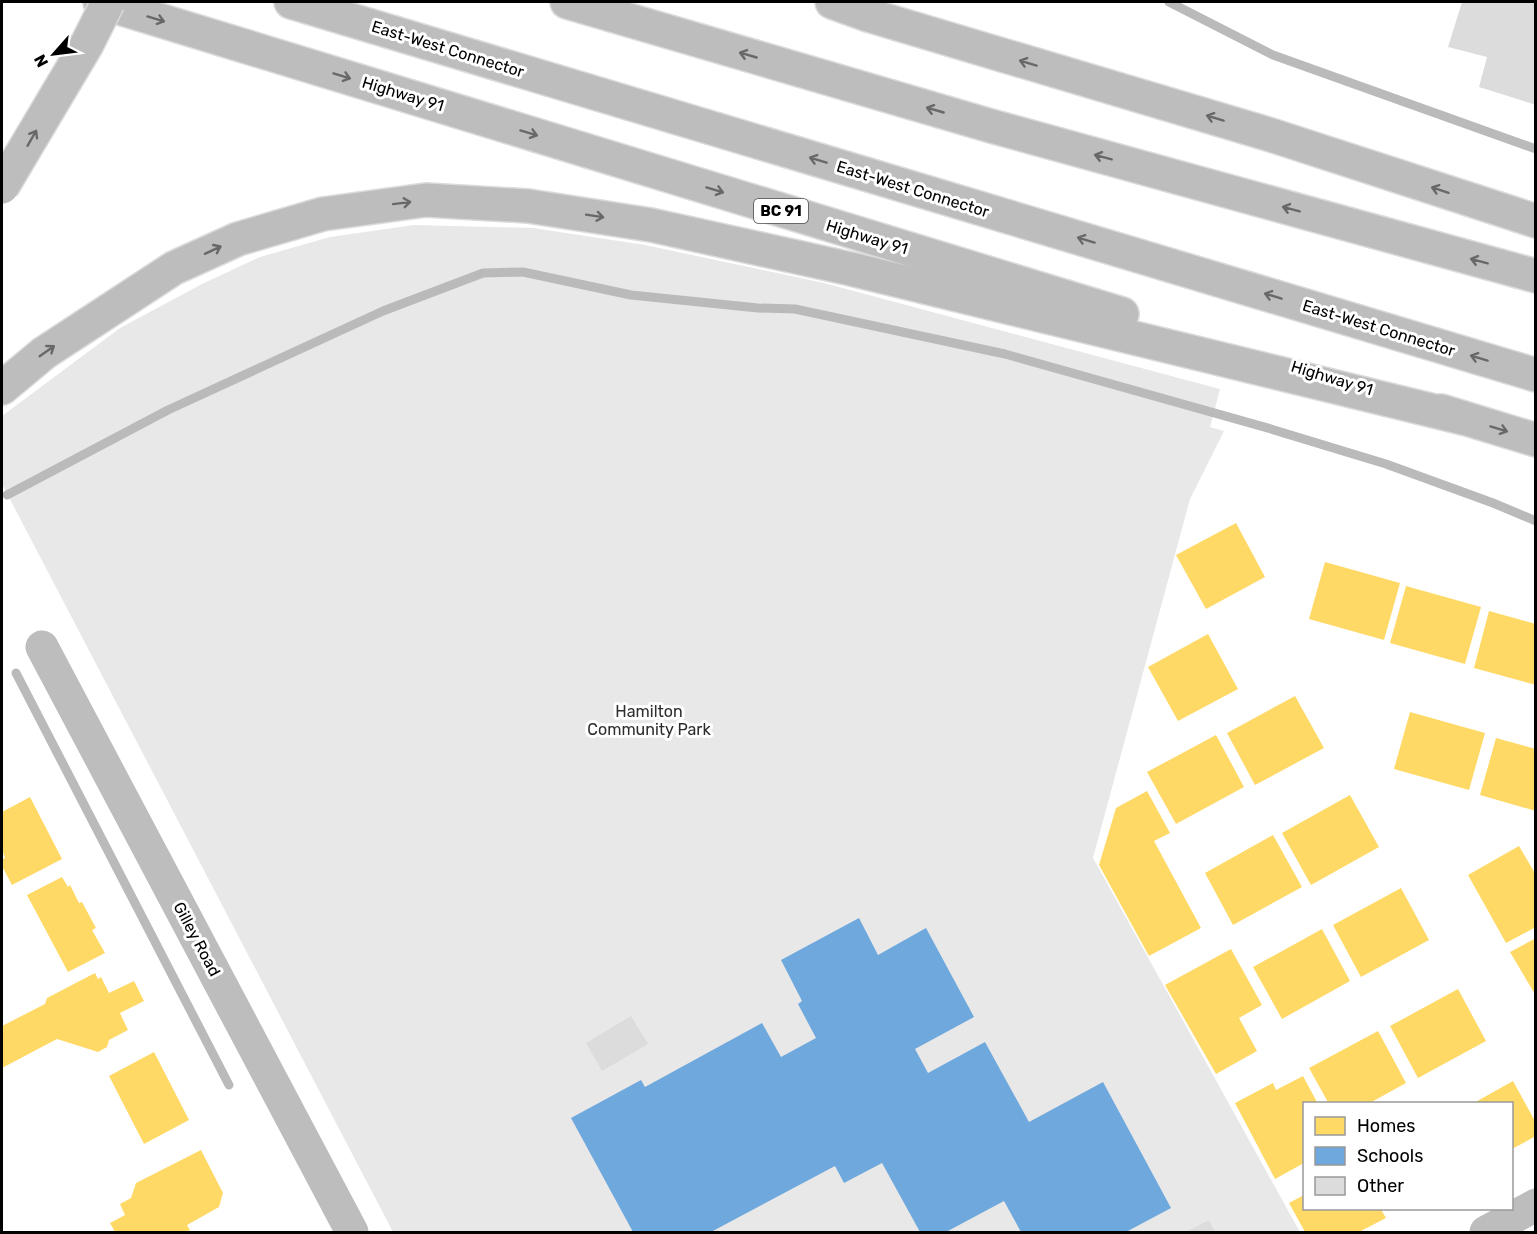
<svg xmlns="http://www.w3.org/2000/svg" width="1537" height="1234" viewBox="0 0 1537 1234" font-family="Rubik,sans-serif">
<rect width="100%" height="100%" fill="#fff"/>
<path fill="#e8e8e8" d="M414 225 533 228 645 245 824 283 1220 389 1210 427 1224 431 1190 499 1093 858 1300 1232H393L2 484V416L120 328 202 284 260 257 330 237Z"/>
<g fill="#ffd966">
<path d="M1236 523 1265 577 1206 609 1176 555Z"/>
<path d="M1325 562 1400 583 1384 640 1309 619Z"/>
<path d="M1406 586 1481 607 1465 664 1390 643Z"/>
<path d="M1489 611 1536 624V685L1474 668Z"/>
<path d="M1208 634 1238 689 1178 721 1148 667Z"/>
<path d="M1295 696 1324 748 1255 785 1227 733Z"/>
<path d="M1410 712 1485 733 1469 790 1394 769Z"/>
<path d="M1216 735 1244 787 1176 824 1147 772Z"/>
<path d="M1496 738 1536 749V811L1480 795Z"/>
<path d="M1147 791 1170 833 1154 841 1201 928 1149 956 1099 865 1116 808Z"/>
<path d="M1350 795 1379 847 1311 885 1282 833Z"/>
<path d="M30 797 62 859 12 885 2 866V860L5 858 2 850V812Z"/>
<path d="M1273 835 1302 887 1233 925 1205 873Z"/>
<path d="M1519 846 1536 875V927L1506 943 1468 875Z"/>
<path d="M62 877 68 887 70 885 79 903 82 902 96 928 92 930 105 953 68 972 27 895Z"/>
<path d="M1401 888 1429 940 1361 977 1333 925Z"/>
<path d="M1322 929 1350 981 1282 1019 1253 967Z"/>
<path d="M1536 938V996L1510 952Z"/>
<path d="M1231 949 1262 1005 1239 1018 1257 1051 1216 1074 1165 985Z"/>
<path d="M95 973 98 979 101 977 109 993 134 981 144 1001 120 1013 128 1030 109 1040 107 1047 98 1052 57 1039 2 1068V1026L45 1004 47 998Z"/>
<path d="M1458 989 1486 1041 1418 1078 1390 1026Z"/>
<path d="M1378 1031 1406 1083 1368 1104H1329L1309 1068Z"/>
<path d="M154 1052 189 1120 144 1144 109 1076Z"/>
<path d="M1303 1076 1318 1104H1304V1163L1275 1179 1235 1103 1273 1083 1276 1090Z"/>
<path d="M1513 1081 1536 1123V1136L1512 1149V1104H1472Z"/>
<path d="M201 1150 223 1193 219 1207 187 1225 190 1230 185 1232H115L110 1223 125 1215 120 1204 131 1198 136 1183Z"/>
<path d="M1304 1195V1208H1380L1386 1218 1359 1232H1305L1289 1203Z"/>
</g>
<path fill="#6fa8dc" d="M859 918 878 955 926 928 974 1017 915 1049 928 1073 985 1042 1029 1122 1103 1082 1171 1208 1126 1232H1021L1004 1201 946 1232H920L882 1163 844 1183 835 1166 711 1232H633L571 1118 641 1080 645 1087 762 1023 781 1057 816 1038 798 1004 802 1001 781 960Z"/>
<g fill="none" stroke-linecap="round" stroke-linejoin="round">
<g stroke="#bababa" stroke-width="9">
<path d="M1169 2 1273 55 1536 149"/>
<path d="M7 495 168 410 383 311 483 273 523 272 631 295 758 308 795 309 1005 354 1271 429 1386 464 1493 503 1536 521"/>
<path d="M16 673 229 1085"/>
</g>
</g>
<g fill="#dcdcdc">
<path d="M1462 2H1536V105L1479 87 1487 57 1448 47Z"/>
<path d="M631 1016 648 1044 602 1071 586 1043Z"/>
<path d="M1209 1220 1215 1232H1186Z"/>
</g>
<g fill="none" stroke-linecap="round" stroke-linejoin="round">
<g stroke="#dbdbdb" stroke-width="36">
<g id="highway">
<path d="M100 2 1122 314"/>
<path d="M291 2 1536 375"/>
<path d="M567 2 991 126 1536 276"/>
<path d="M832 2 868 15 1271 135 1536 221"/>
<path d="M2 388 44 353 174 268 238 239 323 214 426 200 528 206 651 225 851 269 1463 418"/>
<path d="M1441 411 1536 440"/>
</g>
</g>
<g stroke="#bdbdbd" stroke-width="33">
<path d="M42 647 352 1232"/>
<path d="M1486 1232 1536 1205"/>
</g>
<use href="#highway" stroke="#bdbdbd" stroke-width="33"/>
<g stroke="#dbdbdb" stroke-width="36" stroke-linecap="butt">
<path id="highway-bridge" d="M2 187 87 44 108 2"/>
</g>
<use href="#highway-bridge" stroke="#bdbdbd" stroke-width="33"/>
</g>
<defs><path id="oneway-shaft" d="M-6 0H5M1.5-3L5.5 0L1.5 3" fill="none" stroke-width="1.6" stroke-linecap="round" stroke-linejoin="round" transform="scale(1.5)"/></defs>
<g stroke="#686868">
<use href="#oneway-shaft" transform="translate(156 19) rotate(17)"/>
<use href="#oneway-shaft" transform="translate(748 55) rotate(-164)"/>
<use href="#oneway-shaft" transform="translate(1028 63) rotate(-163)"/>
<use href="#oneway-shaft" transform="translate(342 76) rotate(17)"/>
<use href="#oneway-shaft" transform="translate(935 110) rotate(-164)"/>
<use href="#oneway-shaft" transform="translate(1215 118) rotate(-163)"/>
<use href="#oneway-shaft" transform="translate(529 133) rotate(17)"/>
<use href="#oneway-shaft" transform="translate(32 138) rotate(-60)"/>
<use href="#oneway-shaft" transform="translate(1103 157) rotate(-165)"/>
<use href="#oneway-shaft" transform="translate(818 160) rotate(-163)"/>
<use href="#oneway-shaft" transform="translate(715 190) rotate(17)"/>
<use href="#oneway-shaft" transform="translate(1440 190) rotate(-162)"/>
<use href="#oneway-shaft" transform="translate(402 203) rotate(-7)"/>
<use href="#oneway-shaft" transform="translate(1291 209) rotate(-165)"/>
<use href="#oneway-shaft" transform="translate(595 216) rotate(9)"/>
<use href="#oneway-shaft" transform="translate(1086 240) rotate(-163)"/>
<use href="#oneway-shaft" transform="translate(213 250) rotate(-25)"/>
<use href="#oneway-shaft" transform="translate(1479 261) rotate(-165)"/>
<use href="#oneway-shaft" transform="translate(1273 296) rotate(-163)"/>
<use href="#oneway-shaft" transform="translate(47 351) rotate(-35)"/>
<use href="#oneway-shaft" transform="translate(1479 358) rotate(-163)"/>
<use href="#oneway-shaft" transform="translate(1499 429) rotate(17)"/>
</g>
<g text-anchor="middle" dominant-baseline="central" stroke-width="6" stroke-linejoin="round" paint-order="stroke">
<rect fill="#fff" stroke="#4c4c4c" stroke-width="1.5" x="754" y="199" width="54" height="24" rx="4.5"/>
<g font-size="15" font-weight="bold" fill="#000">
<text x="781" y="211">BC 91</text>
</g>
<g font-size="16" fill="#000" stroke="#fff">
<text transform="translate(448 49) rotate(17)">East-West Connector</text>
<text transform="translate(403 94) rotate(17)">Highway 91</text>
<text transform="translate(913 189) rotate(17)">East-West Connector</text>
<text transform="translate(867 237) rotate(17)">Highway 91</text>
<text transform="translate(1379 328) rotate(17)">East-West Connector</text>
<text transform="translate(1332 378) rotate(17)">Highway 91</text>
<text transform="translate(197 939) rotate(62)">Gilley Road</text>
</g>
<g font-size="16" fill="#2d2d2d" stroke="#fff">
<text x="649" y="711">Hamilton<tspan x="649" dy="18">Community Park</tspan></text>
</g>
</g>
<rect width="1537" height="1234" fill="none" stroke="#000000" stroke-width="6"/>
<rect x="1303" y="1102" width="210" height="108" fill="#ffffff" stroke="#999999" stroke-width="1.5"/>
<rect x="1315" y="1117" width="30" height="18" fill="#ffd966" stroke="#999999" stroke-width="1.5"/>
<text x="1357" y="1132" font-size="18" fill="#000000">Homes</text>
<rect x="1315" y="1147" width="30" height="18" fill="#6fa8dc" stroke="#999999" stroke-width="1.5"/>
<text x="1357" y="1162" font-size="18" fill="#000000">Schools</text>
<rect x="1315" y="1177" width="30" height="18" fill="#dcdcdc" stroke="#999999" stroke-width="1.5"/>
<text x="1357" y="1192" font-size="18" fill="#000000">Other</text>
<g transform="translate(54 54) rotate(242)" stroke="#ffffff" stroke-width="4.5" paint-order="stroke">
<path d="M0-4.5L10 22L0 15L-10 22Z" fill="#000000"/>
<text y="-9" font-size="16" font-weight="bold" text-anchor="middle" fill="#000000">N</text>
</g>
</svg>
